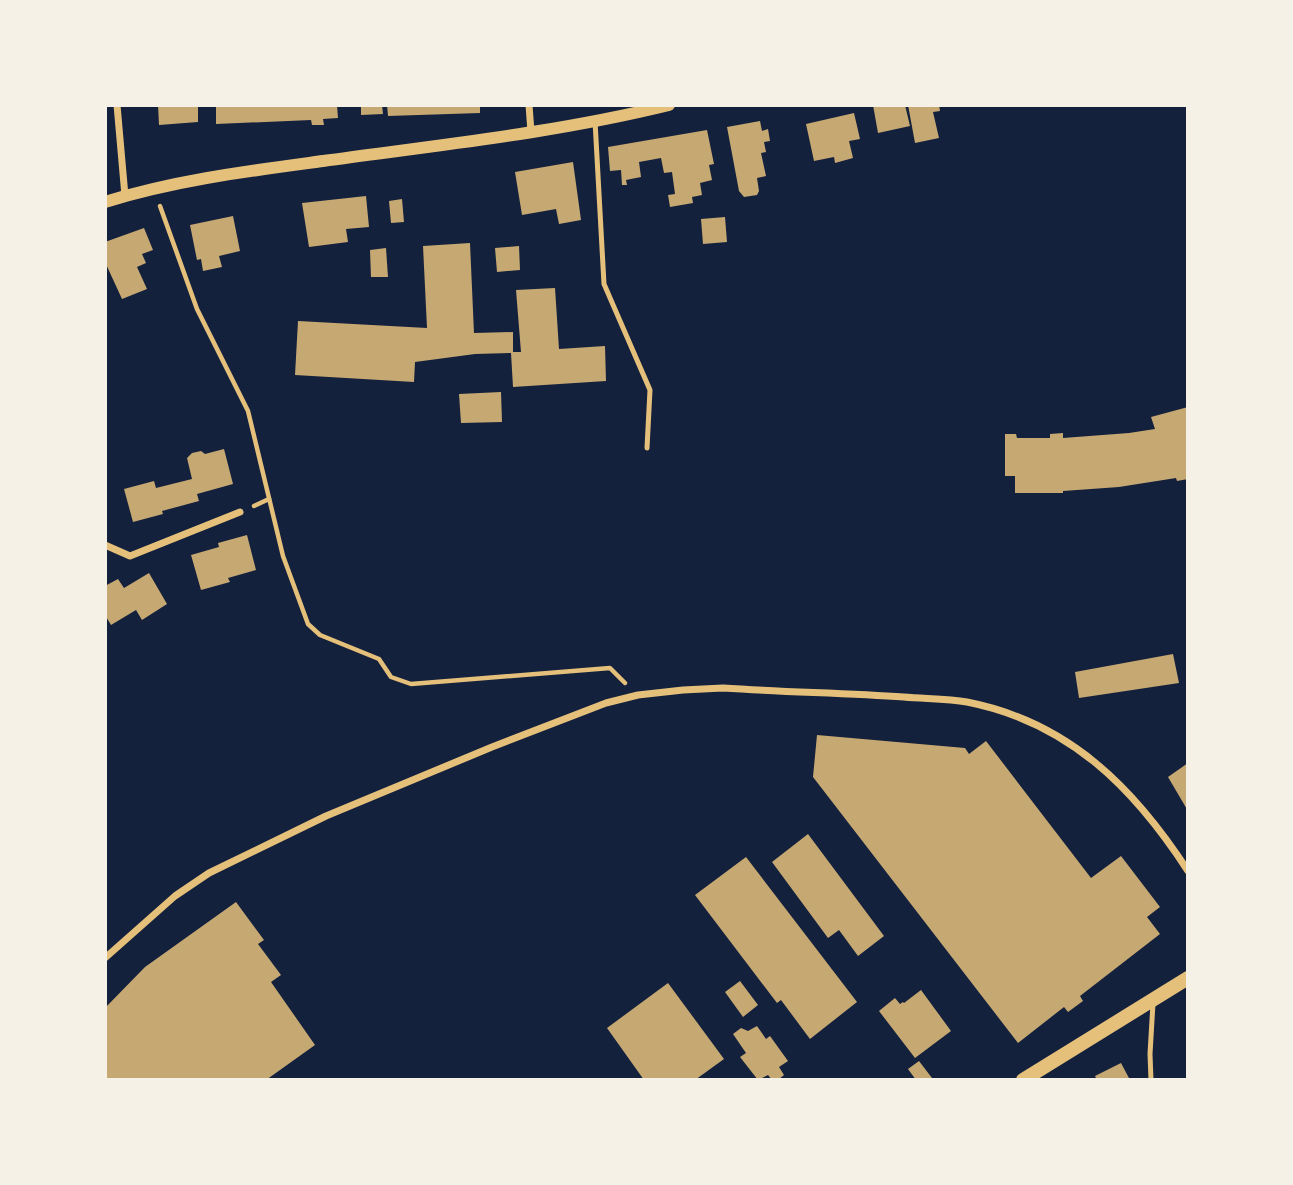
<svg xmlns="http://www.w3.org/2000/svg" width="1293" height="1185" viewBox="0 0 1293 1185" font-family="'Open Sans',sans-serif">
<rect width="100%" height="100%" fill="#14213d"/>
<g fill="#c6a872">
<path d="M158 105H198V122L159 125Z"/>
<path d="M216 105H337L338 118 323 119 324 125H312L311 120 216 124Z"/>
<path d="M361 105H382L383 114 361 115Z"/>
<path d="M387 105H480V113L388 116Z"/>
<path d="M873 105H905L910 126 878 133Z"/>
<path d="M908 105H939L940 111 933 112 939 138 915 143Z"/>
<path d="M854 113 860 139 849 141 853 158 835 163 834 157 814 161 806 124Z"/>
<path d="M760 121 762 131 768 129 770 141 764 142 766 152 761 153 766 176 757 178 759 191 757 195 744 197 739 191 727 127Z"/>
<path d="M707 130 714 164 709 165 712 180 700 183 702 195 692 197 693 203 670 207 668 195 675 194 672 172 664 173 661 158 639 162 641 177 626 180 627 185H622L621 170 610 171 608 147Z"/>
<path d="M573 162 581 220 559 224 556 209 522 215 515 172Z"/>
<path d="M366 196 369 227 346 229 348 242 309 247 302 203Z"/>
<path d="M402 199 404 222 391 223 389 201Z"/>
<path d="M233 216 240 251 219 256 222 267 203 271 201 259 197 260 190 225Z"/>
<path d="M725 217 727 242 703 244 701 219Z"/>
<path d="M144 228 153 250 142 254 146 263 137 267 147 289 122 299 105 262V242Z"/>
<path d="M470 243 474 333 513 332V352H521L516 290 555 288 559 349 605 346 606 381 513 387 511 353 475 354 415 362 414 382 295 375 298 321 427 328 423 246Z"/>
<path d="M519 246 520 270 497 272 495 248Z"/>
<path d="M386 248 388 277H371L370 250Z"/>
<path d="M501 392 502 422 461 423 459 394Z"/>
<path d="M1188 407V479L1177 481 1176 478 1119 487 1063 491V493H1015V476H1005V434H1016L1017 438H1050V434L1063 433V438L1129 433 1155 429 1151 417Z"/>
<path d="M224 449 233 484 197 494 199 501 162 511 163 514 133 522 124 489 154 481 156 488 192 479 187 458 192 453 201 451 205 454Z"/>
<path d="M247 535 256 570 228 578 230 582 201 590 191 555 219 547 218 543Z"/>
<path d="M149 573 167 604 142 620 136 610 111 625 105 615V586L118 579 124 588Z"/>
<path d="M1173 654 1179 683 1079 698 1075 672Z"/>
<path d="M817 735 965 748 969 754 986 741 1091 878 1121 856 1160 907 1147 917 1160 934 1080 996 1083 1001 1068 1012 1064 1007 1018 1043 813 777Z"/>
<path d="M1188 763V811L1168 777Z"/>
<path d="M808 834 884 936 858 956 839 930 828 938 772 862Z"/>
<path d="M746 857 857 1002 810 1039 781 1000 777 1003 695 895Z"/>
<path d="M236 902 264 940 258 944 281 975 271 982 315 1045 266 1080H105V1008L145 967Z"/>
<path d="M740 981 758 1005 743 1017 725 992Z"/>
<path d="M668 983 724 1059 695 1080H644L607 1028Z"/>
<path d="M921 990 951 1031 915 1058 879 1011 895 998 900 1004 903 1002 904 1003Z"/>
<path d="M757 1026 766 1039 770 1036 788 1061 779 1067 784 1075 778 1080H772L768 1075 758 1080 740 1057 746 1053 733 1034 741 1028 748 1031Z"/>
<path d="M919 1061 932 1078 930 1080H916L908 1069Z"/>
<path d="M1121 1063 1130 1080H1097L1095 1076Z"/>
</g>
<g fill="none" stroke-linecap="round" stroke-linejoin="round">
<g stroke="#e5c07b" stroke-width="4.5">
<path d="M160 206 197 309 248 411 283 556 308 624 320 635 379 659 391 677 411 684 610 668 625 683"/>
<path d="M254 506 269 499"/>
</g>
<g stroke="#e5c07b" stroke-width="5">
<path d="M595 121 604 284 650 390 647 448"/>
<path d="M1151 1080 1150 1054 1153 1003"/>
</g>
<g stroke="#e5c07b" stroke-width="7">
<path d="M117 105 125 196"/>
<path d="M529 105 531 132"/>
<path d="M105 545 130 556 240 512"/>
<path d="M105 958 175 896 209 873 326 816 492 747 606 703 638 695 683 690 723 688C783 692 843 693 904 697 924 699 947 698 967 702 1069 722 1134 788 1188 871"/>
</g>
<path stroke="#e5c07b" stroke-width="12" d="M105 202C176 180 249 171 323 161 439 145 555 133 669 105"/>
<path stroke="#e5c07b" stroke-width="14" d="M1023 1080 1188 978"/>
</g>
<rect width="1293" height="1185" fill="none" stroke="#f6f1e7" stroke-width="214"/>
</svg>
